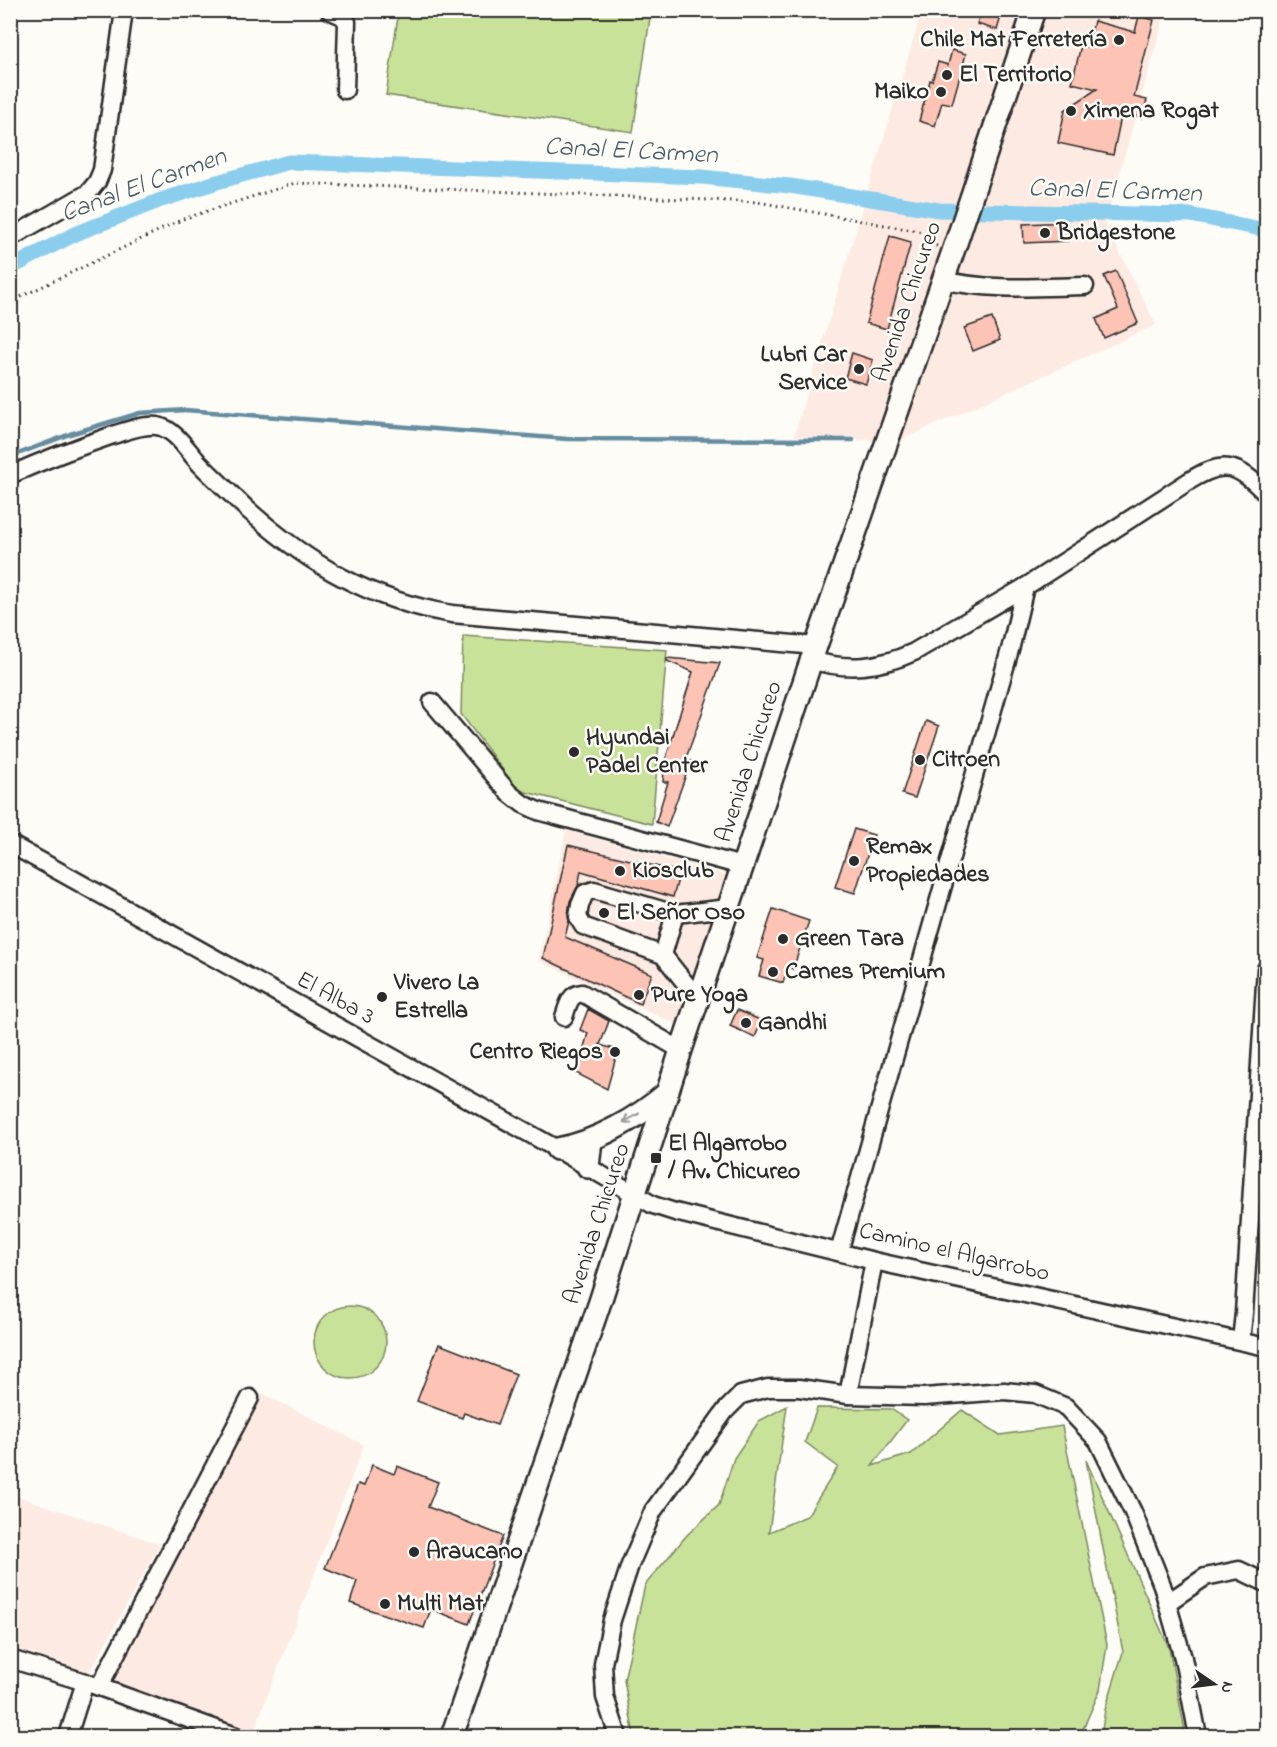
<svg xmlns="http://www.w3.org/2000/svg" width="1277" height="1747" viewBox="0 0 1277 1747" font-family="'Indie Flower',sans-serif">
<rect width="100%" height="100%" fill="#fdfcf7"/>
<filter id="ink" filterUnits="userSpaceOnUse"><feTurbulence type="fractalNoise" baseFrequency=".0167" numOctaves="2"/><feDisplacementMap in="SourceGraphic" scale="12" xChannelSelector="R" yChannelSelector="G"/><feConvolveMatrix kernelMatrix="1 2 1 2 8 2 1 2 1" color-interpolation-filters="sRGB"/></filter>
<g filter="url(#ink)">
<g fill="#fdebe3">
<path d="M922 11H1166L1105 223 1156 325 897 442 794 436Z"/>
<path d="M566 830 726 875 682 1027 539 961Z"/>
<path d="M262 1393 364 1445 254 1731 112 1681Z"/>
<path d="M11 1494 160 1544 89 1673 11 1647Z"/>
</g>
<g fill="#c8e399" stroke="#7a8762" stroke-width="1.5">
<path d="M399 10 651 11 633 132 386 95Z"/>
<path d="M463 636 667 650 652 824 518 790 461 714Z"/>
<circle cx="350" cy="1342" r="36"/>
<path d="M787 1406 769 1532 807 1516 838 1467 805 1442 817 1408 891 1409 907 1420 872 1466 911 1454 962 1410 1000 1435 1062 1426 1107 1645 1100 1690 1083 1729 1082 1736H634L624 1680 645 1585 687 1535 719 1505 734 1458 759 1421Z"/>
<path d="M1086 1460 1169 1648 1186 1736H1101L1105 1710 1123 1652Z"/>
</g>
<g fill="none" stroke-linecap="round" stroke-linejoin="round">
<path stroke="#658c9f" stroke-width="4.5" d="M10 457 70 434 140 413 185 410 567 439 853 440"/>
<path stroke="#8bcded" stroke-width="15" d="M10 268 75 234 161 200 217 182 289 162 702 177 790 186 939 210 1190 215 1266 230"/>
</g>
<g fill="#fdc3b4" stroke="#2b2b2b" stroke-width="1.5">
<path d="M981 10H1003L997 30 977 24Z"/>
<path d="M1139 16 1154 20 1134 97 1147 100 1142 118 1122 112 1113 155 1058 143 1065 110 1097 89 1072 83 1081 45 1088 47 1094 21 1135 32Z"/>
<path d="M952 50 966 54 952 104 942 102 935 126 919 121 930 80 932 81 938 62 948 65Z"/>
<path d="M1067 222 1068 241 1024 243 1023 224Z"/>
<path d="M890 236 911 242 887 329 866 323Z"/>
<path d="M1116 271 1138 323 1104 338 1096 319 1118 309 1104 276Z"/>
<path d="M992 318 1000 340 973 351 964 328Z"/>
<path d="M852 353 873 360 866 384 845 378Z"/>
<path d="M667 658 720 663 685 761H691L667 827 656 822 668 782H663L665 761 693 672 667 661Z"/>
<path d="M926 721 939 726 915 798 902 794Z"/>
<path d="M854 829 874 835 855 893 835 887Z"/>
<path d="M568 845 680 872 673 897 581 871 578 886 570 901 568 915 569 921 565 937 652 974 640 1004 543 958Z"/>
<path d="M773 909 809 921 793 969 788 967 783 983 759 976 764 960 757 958Z"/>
<path d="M588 1009 609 1021 600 1045 618 1050 607 1089 576 1073 582 1061H580L588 1033 580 1030Z"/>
<path d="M737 1010 762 1021 755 1037 730 1026Z"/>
<path d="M439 1344 516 1374 497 1425 464 1413 462 1418 417 1401Z"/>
<path d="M372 1465 394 1474 397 1466 438 1482 428 1507 503 1536 469 1624 431 1609 424 1628 350 1603 357 1581 325 1568 358 1484 364 1486Z"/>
</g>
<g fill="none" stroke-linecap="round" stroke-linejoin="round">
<g stroke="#2b2b2b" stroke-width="21">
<g id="minor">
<path d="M329 10 342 16 347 22 345 90"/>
<path d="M10 238 88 193 97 182 102 170 124 10"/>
<path d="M942 280C990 291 1037 287 1085 286"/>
<path d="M10 475C44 460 78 447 113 435 126 431 143 424 157 426 176 429 188 452 201 465 216 480 232 495 247 509 310 565 369 600 452 614L816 646"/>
<path d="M811 660C847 671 879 668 914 652L1025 587 1186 483C1223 459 1237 463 1266 494"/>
<path d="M432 702 509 793 523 804 538 811 742 866"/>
<path d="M10 844 557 1149 643 1199 653 1205 675 1212 874 1261 1266 1347"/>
<path d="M663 955 675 914"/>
<path d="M698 999 663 955 583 926 578 917 580 905 585 893 594 890 675 914 729 908"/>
<path d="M564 1017C568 1006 569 994 582 993L681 1050"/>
<path d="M839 1252 1011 646 1025 587"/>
<path d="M1241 1341 1244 1313 1266 969"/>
<path d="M848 1395 874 1261"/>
<path d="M1167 1603 1205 1577 1239 1570 1266 1583"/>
<path d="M10 1659 85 1682 236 1736"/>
<path d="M99 1687 250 1398"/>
<path d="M68 1736 85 1682"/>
<path d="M618 1736 605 1697 603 1664 612 1620 630 1565 653 1511 725 1411 741 1395 768 1388H799L848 1395 924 1397 1004 1391 1035 1394 1066 1407 1098 1441 1133 1512 1162 1585 1183 1658 1198 1736"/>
</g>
</g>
<g stroke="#2b2b2b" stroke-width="26">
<g id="major">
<path d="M557 1149C595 1143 639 1117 667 1093"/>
<path d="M588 1167 591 1140"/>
<path d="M452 1736 600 1302 681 1050 816 646 957 240 1034 10"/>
</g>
</g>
<path stroke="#2b2b2b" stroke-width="3" stroke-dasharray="1.5 4.5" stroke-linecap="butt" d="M10 302 183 219 295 183 758 202 923 232 931 244 937 246"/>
<use href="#minor" stroke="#fdfcf7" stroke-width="16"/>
<use href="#major" stroke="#fdfcf7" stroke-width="21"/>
</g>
<defs><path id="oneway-shaft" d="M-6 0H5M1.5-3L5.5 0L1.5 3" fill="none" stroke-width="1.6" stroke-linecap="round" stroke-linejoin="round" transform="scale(1.5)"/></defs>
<use stroke="#9e9e9b" href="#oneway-shaft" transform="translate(631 1118) rotate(151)"/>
</g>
<g fill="#2b2b2b" stroke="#fdfcf7" stroke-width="2">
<circle cx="1119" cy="40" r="6"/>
<circle cx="947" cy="75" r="6"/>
<circle cx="941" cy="92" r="6"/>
<circle cx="1071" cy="111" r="6"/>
<circle cx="1045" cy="233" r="6"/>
<circle cx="859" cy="369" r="6"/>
<circle cx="574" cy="752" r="6"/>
<circle cx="920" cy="760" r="6"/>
<circle cx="854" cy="861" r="6"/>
<circle cx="620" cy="871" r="6"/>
<circle cx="604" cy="913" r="6"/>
<circle cx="783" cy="939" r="6"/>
<circle cx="773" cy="972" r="6"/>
<circle cx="639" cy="995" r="6"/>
<circle cx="382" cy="997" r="6"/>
<circle cx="746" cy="1023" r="6"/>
<circle cx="615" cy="1052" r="6"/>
<rect x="650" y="1152" width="12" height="12" rx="3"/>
<circle cx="414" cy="1552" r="6"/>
<circle cx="385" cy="1604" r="6"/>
</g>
<g text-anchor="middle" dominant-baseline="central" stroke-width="5" stroke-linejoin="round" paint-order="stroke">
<g font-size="24" font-weight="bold" fill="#2b2b2b" stroke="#fdfcf7" text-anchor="start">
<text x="1107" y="40" text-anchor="end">Chile Mat Ferretería</text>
<text x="959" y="75">El Territorio</text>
<text x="929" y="92" text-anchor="end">Maiko</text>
<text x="1083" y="111">Ximena Rogat</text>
<text x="1057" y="233">Bridgestone</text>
<text x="847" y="355" text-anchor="end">Lubri Car<tspan x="847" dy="28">Service</tspan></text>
<text x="586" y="738">Hyundai<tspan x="586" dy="28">Padel Center</tspan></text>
<text x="932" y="760">Citroen</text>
<text x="866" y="847">Remax<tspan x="866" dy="28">Propiedades</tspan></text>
<text x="632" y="871">Kiosclub</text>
<text x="616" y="913">El Señor Oso</text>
<text x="795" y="939">Green Tara</text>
<text x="785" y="972">Carnes Premium</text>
<text x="394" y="983">Vivero La<tspan x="394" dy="28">Estrella</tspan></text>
<text x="651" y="995">Pure Yoga</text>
<text x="758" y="1023">Gandhi</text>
<text x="603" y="1052" text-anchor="end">Centro Riegos</text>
<text x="668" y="1144">El Algarrobo<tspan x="668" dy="28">/ Av. Chicureo</tspan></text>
<text x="426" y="1552">Araucano</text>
<text x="397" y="1604">Multi Mat</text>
</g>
<g font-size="24" fill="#2b2b2b" stroke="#fdfcf7">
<text transform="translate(908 302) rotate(-71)">Avenida Chicureo</text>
<text transform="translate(750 762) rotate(-72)">Avenida Chicureo</text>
<text transform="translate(335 999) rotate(29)">El Alba 3</text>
<text transform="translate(598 1224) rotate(-72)">Avenida Chicureo</text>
<text transform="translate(954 1253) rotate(13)">Camino el Algarrobo</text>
</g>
<g font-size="26" font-style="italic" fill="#485c65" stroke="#fdfcf7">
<text transform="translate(631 152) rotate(3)">Canal El Carmen</text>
<text transform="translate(144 186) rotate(-20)">Canal El Carmen</text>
<text transform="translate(1115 192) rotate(2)">Canal El Carmen</text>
</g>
</g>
<rect width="1277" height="1747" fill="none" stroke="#fdfcf7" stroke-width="36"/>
<rect x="18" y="18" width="1241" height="1711" fill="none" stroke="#2b2b2b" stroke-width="2" filter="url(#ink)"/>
<g transform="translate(1214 1684) rotate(104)" stroke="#fdfcf7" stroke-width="4.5" paint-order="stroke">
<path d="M0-4.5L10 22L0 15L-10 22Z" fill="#2b2b2b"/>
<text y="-9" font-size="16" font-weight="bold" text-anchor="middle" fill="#2b2b2b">N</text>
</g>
</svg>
